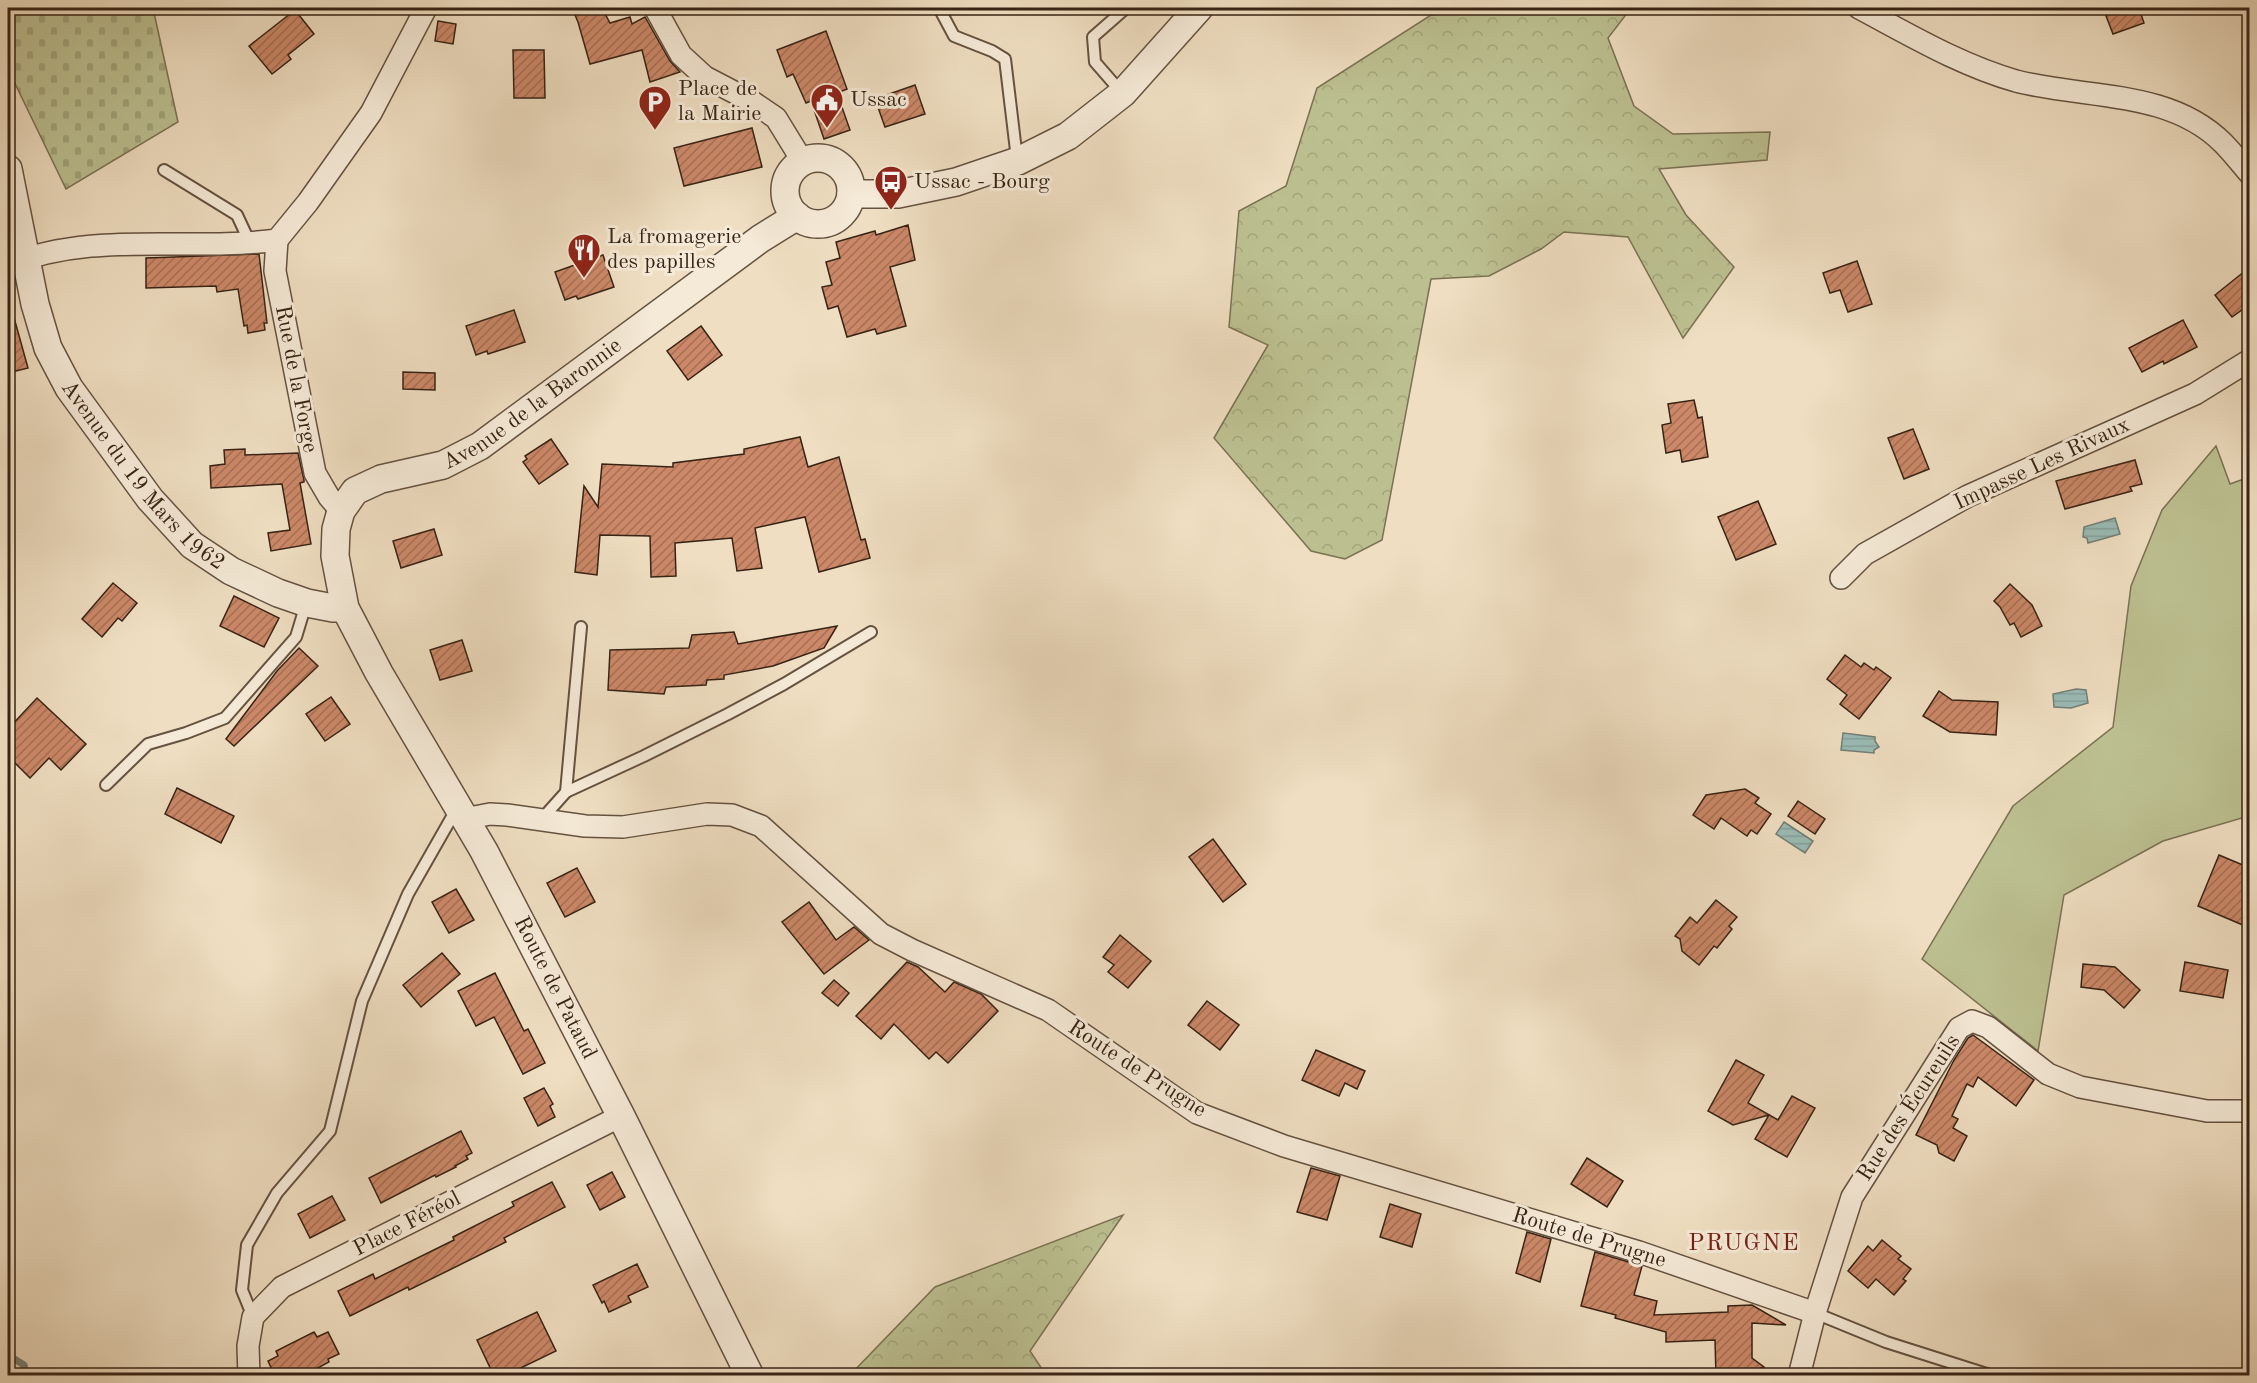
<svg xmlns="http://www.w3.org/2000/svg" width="2257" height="1383" viewBox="0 0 2257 1383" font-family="'Old Standard TT',serif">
<defs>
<pattern id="forest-crowns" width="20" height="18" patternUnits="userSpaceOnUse" patternTransform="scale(1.5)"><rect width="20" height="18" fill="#bcc091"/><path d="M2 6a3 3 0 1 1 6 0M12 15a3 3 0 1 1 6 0" fill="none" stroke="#a2a57c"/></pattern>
<pattern id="cemetery-stones" width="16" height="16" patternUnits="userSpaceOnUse" patternTransform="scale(1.5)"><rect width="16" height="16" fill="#bcc091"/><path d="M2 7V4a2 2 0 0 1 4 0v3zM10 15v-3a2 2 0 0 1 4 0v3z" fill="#a2a57c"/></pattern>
<pattern id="water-rules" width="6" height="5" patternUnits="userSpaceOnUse" patternTransform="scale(1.5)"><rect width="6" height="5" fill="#9abcb6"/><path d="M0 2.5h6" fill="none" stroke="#85a19c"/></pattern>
<pattern id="building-hatch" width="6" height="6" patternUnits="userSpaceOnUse" patternTransform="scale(1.5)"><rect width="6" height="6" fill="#cc8868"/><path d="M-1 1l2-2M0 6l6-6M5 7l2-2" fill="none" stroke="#a66f54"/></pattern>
</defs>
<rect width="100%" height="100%" fill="#efdec1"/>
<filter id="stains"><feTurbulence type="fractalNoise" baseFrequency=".00333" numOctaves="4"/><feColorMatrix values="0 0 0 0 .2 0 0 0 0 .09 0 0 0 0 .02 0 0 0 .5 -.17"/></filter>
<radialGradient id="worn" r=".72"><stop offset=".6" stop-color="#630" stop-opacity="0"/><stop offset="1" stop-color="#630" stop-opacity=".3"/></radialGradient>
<path fill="#bcc091" stroke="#7a7253" stroke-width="1.5" d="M2216 446 2230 484 2249 477V816L2163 841 2064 895 2038 1051 1922 959 2013 806 2113 727 2131 586 2162 510Z"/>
<g fill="url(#forest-crowns)" stroke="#7a7253" stroke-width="1.5">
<path d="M1484 8H1631L1608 38 1634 106 1673 134 1770 132 1767 160 1659 169 1686 215 1734 267 1683 338 1628 237 1564 232 1541 249 1489 276 1431 279 1382 540 1345 559 1311 551 1214 438 1268 345 1229 327 1239 211 1286 186 1317 88 1431 15 1483 11Z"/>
<path d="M1123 1215 1030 1351 1046 1375H850L935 1287Z"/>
</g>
<path fill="url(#cemetery-stones)" stroke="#7a7253" stroke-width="1.5" d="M8 8H153L178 122 66 189 8 69Z"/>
<g fill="url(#water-rules)" stroke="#727f76" stroke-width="1.5">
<path d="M2115 518 2120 534 2088 543 2087 538 2083 537 2084 527Z"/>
<path d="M2076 689 2086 690 2088 703 2071 708 2054 707 2053 694Z"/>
<path d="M1843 733 1875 737V741L1879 747 1874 750V753L1841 750Z"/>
<path d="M1784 822 1813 841 1805 853 1776 834Z"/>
</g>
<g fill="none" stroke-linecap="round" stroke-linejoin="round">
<path stroke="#727f76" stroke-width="7" d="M8 1355 24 1365 26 1376"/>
</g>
<g fill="url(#building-hatch)" stroke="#372315" stroke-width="1.5">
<path d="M572 8H602L610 23 630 17 632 24 645 17 670 61 680 72 650 82 642 50 590 64 578 22Z"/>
<path d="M2103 8H2139L2144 23 2113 34Z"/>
<path d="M295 10 314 34 288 55 291 59 272 74 249 46Z"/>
<path d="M438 21 456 24 453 44 435 41Z"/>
<path d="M826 31 847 89 837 93 850 130 824 139 811 101 806 103 793 74 787 77 777 50Z"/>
<path d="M513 50H544L545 98H514Z"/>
<path d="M915 85 925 114 885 127 875 99Z"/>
<path d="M752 128 762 167 684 186 674 148Z"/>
<path d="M908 225 915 260 890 267 906 326 877 334 875 329 847 337 838 306 828 309 822 287 832 285 826 262 840 258 836 242 875 231 876 235Z"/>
<path d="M259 254 267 323H264L265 330 248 333 247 325 244 326 238 289 217 292 216 286 146 288V258Z"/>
<path d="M603 255 614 287 578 299 576 296 565 300 555 272Z"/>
<path d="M1857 261 1872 304 1848 312 1840 290 1830 293 1823 273Z"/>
<path d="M2250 267V304L2232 317 2215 295Z"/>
<path d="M514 310 525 342 488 354 487 351 476 355 466 326Z"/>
<path d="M13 314 28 368 8 373V315Z"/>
<path d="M2183 320 2197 347 2164 364 2163 361 2142 372 2129 348Z"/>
<path d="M701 326 722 355 688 380 667 351Z"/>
<path d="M403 372 435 373V390L403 389Z"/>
<path d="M1694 400 1698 418 1702 417 1708 457 1682 462 1680 450 1666 453 1662 425 1671 423 1668 404Z"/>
<path d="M1913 429 1929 469 1904 479 1888 438Z"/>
<path d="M800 437 808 467 839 457 861 540 865 539 870 558 819 572 805 517 755 528 762 568 737 571 732 538 675 543 676 576 651 577 650 536 600 535 597 575 575 572 584 486 598 507 602 464 673 467V463L744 454V449Z"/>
<path d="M551 439 568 464 539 484 523 462 527 459 525 456Z"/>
<path d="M245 449V455L298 453 304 480V482L300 483 311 544 271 551 268 533 290 530 282 484 211 488 210 466 225 464 224 450Z"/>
<path d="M2135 460 2142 484 2130 487 2132 491 2065 509 2056 481Z"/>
<path d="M1758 501 1776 544 1736 560 1718 517Z"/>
<path d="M434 529 442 555 401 568 393 541Z"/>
<path d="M113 583 137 603 122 621 118 618 102 637 82 619Z"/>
<path d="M2010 584 2032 605 2042 626 2021 637 2014 623 2010 625 2000 607 1994 601Z"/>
<path d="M234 596 279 618 264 647 220 626Z"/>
<path d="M837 626 824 648 773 666 724 675V679L707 680 706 685 666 687 664 694 608 690 610 650 689 648 692 635 734 632 738 644Z"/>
<path d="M462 640 472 671 440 680 430 650Z"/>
<path d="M299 648 318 666 234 746 226 739 277 671Z"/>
<path d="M1845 655 1861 667 1864 663 1874 670 1876 667 1891 678 1859 719 1840 704 1847 695 1827 679Z"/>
<path d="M1939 691 1952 700 1998 702 1996 735 1950 732 1923 716Z"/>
<path d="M331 697 350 724 325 741 306 714Z"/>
<path d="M37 698 86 744 61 770 49 758 30 778 8 756V729Z"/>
<path d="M177 788 234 816 221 843 165 814Z"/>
<path d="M1745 789 1759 798 1755 803 1771 814 1757 834 1751 830 1747 836 1721 818 1714 829 1693 815 1706 795Z"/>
<path d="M1798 801 1825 819 1815 834 1788 816Z"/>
<path d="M1213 839 1246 884 1223 902 1189 857Z"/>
<path d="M2219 855 2250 868V928L2198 906Z"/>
<path d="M577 868 595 902 565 917 547 883Z"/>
<path d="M456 889 474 920 449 933 432 902Z"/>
<path d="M1716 900 1737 917 1729 926 1732 929 1724 939 1717 948 1714 946 1699 965 1682 951 1680 939 1675 936 1690 917 1697 923Z"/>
<path d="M809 902 836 940 854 927 869 940 824 974 782 922Z"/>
<path d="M1120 935 1151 961 1128 988 1108 972 1114 965 1103 957Z"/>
<path d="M442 953 460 974 421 1007 403 985Z"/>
<path d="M907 962 918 967 945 992 954 982 981 994 998 1011 948 1063 936 1052 929 1059 894 1024 881 1039 856 1016Z"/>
<path d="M2185 962 2228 970 2223 998 2180 991Z"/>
<path d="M2083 964 2115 967 2140 990 2124 1008 2104 990 2081 987Z"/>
<path d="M495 973 524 1031 528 1029 545 1063 523 1074 494 1017 476 1026 458 991Z"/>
<path d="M834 980 849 993 838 1006 822 993Z"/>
<path d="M1207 1001 1239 1025 1220 1050 1188 1025Z"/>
<path d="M1973 1035 2034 1080 2016 1106 1978 1077 1973 1087 1967 1084 1952 1116 1958 1119 1953 1128 1967 1136 1954 1161 1939 1153 1937 1145 1916 1135 1954 1060 1968 1038Z"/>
<path d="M1316 1050 1365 1071 1357 1089 1345 1083 1339 1096 1302 1080Z"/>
<path d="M1736 1060 1764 1075 1748 1103 1778 1120 1792 1096 1815 1108 1787 1157 1755 1139 1769 1115 1733 1125 1708 1111Z"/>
<path d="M544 1088 553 1104 550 1106 555 1117 538 1126 524 1098Z"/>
<path d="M461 1131 472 1153 466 1156 468 1159 455 1166 456 1167 436 1177 435 1175 381 1203 369 1178Z"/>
<path d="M1587 1158 1623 1181 1607 1207 1571 1184Z"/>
<path d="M1311 1168 1340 1176 1327 1220 1297 1212Z"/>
<path d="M612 1172 625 1197 600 1210 587 1185Z"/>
<path d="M552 1182 565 1207 504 1238 506 1242 409 1290 408 1287 350 1316 338 1291 373 1274 375 1279 454 1240 453 1237 514 1206 512 1202Z"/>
<path d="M332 1196 345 1220 310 1238 298 1214Z"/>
<path d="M1390 1204 1421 1214 1412 1247 1380 1237Z"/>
<path d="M1527 1232 1551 1239 1540 1282 1516 1273Z"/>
<path d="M1882 1240 1901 1256 1898 1259 1911 1269 1903 1279 1906 1281 1894 1295 1876 1279 1868 1288 1848 1271 1868 1246 1873 1251Z"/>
<path d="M1595 1252 1642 1266 1634 1295 1657 1301 1654 1315 1728 1312V1306L1752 1305 1786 1325 1752 1323V1358L1764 1367 1752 1371V1376H1716L1715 1340 1666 1342V1332L1615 1318 1616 1315 1581 1306Z"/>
<path d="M637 1264 648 1287 628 1296 631 1302 609 1312 604 1301 602 1303 593 1285Z"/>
<path d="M537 1312 556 1351 504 1376H494L477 1340Z"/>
<path d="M314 1332 317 1337 328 1332 339 1354 328 1359 329 1362 303 1376H275L268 1361 278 1356 276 1351Z"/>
</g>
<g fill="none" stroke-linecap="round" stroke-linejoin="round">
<g stroke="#655240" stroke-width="14">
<g id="service">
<path d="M939 8 954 36 992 51 1005 59 1017 159"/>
<path d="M1122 93 1095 62 1093 37 1126 8"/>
<path d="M164 170 237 215 250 243"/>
<path d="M106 785 148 744 186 733 225 718 296 637 306 604"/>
<path d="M566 792 581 627"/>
<path d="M541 820 566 792 644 756 728 714 784 684 871 632"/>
<path d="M1815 1313 1886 1342 1993 1376"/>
<path d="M253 1317 242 1290 247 1245 277 1193 330 1131 362 1001 408 894 457 808"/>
</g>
</g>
<g stroke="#655240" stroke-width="24">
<g id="minor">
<path d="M655 8 681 55 705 77 751 101 776 118 803 162"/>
<path d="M1859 8C1910 35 1960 65 2016 81 2085 99 2169 89 2223 143 2233 153 2241 164 2250 174"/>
<path d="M277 240 275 271 315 473 329 497 341 511"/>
<path d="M8 265C95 230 186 252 277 240L308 202 371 113 426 8"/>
<path d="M1841 578 1865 554 1968 496 2195 394 2250 360"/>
<path d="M464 819 490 814 507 815 585 826 623 827 707 814 732 815 761 826 881 934 912 950 1048 1010 1197 1113 1284 1146 1639 1252 1815 1313"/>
<path d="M249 1376 248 1346 253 1317 282 1287 621 1116"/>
<path d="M1799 1376 1815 1313 1852 1197 1959 1028 1972 1021 1988 1027 2048 1074 2080 1087 2207 1111H2250"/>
</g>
</g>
<g stroke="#655240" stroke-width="30">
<g id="tertiary">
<circle cx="818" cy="191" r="33"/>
<path id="s1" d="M8 169 35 304 48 348 69 388 150 499 192 545 231 571 278 593 307 603 333 608H345"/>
<path d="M851 194H898L956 182 1018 161 1068 136 1123 93 1199 8"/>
<path id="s2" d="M750 1376 621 1116 484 851 379 673 345 608 335 556 336 529 341 511 355 491 381 479 443 465 480 446 760 239 797 216"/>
</g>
</g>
<use href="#service" stroke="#f5ead7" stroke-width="10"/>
<use href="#minor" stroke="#f5ead7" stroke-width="21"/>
<use href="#tertiary" stroke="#f5ead7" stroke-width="27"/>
</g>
<defs>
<g id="civic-pin" transform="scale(1.725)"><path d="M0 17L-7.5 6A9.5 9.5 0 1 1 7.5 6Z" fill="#8f2418" stroke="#f5ead7"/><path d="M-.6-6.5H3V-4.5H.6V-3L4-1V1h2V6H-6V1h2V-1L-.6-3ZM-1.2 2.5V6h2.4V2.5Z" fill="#fff"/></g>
<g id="parking-pin" transform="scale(1.725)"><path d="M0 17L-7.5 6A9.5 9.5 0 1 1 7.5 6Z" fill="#8f2418" stroke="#f5ead7"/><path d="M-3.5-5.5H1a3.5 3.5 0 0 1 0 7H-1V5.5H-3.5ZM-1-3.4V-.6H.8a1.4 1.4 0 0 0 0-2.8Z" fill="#fff"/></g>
<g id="bus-pin" transform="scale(1.725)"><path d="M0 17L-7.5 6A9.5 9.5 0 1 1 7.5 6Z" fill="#8f2418" stroke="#f5ead7"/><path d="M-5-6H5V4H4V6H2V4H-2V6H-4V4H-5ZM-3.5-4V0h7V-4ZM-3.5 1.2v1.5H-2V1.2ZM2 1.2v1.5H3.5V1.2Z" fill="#fff"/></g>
<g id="restaurant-pin" transform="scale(1.725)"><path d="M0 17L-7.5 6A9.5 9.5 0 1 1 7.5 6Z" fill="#8f2418" stroke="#f5ead7"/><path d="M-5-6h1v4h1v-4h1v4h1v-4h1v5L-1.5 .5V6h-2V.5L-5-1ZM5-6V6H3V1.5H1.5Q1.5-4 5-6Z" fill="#fff"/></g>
</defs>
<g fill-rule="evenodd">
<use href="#civic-pin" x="827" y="100"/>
<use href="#parking-pin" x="655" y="102"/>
<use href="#bus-pin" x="891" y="182"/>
<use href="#restaurant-pin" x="584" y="250"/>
</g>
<g text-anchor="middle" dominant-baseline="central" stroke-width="6" stroke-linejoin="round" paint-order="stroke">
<g font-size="22" fill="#372315" stroke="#f5ead7" text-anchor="start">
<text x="678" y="89">Place de<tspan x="678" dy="25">la Mairie</tspan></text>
<text x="850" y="100">Ussac</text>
<text x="914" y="182">Ussac - Bourg</text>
<text x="607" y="237">La fromagerie<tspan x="607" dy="25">des papilles</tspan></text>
</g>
<g font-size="22" fill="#372315" stroke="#f5ead7">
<text transform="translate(296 379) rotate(79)">Rue de la Forge</text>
<text stroke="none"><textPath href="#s2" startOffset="1192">Avenue de la Baronnie</textPath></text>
<text transform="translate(2042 464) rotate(-25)">Impasse Les Rivaux</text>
<text stroke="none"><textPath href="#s1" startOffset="344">Avenue du 19 Mars 1962</textPath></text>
<text transform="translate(555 988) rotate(63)">Route de Pataud</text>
<text transform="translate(1137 1069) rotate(33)">Route de Prugne</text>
<text transform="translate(1909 1108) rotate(-57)">Rue des Écureuils</text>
<text transform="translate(407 1224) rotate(-27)">Place Féréol</text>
<text transform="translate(1589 1238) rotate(17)">Route de Prugne</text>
</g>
<g font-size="24" letter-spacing="1.5" fill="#7a1f14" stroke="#f5ead7">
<text x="1744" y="1244">PRUGNE</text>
</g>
</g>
<rect width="2257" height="1383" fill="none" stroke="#efdec1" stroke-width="30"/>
<rect x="9" y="9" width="2239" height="1365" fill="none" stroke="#372315" stroke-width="3"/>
<rect x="15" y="15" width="2227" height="1353" fill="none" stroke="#372315" stroke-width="1.5"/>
<rect width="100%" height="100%" filter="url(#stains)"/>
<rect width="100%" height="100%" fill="url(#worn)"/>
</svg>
